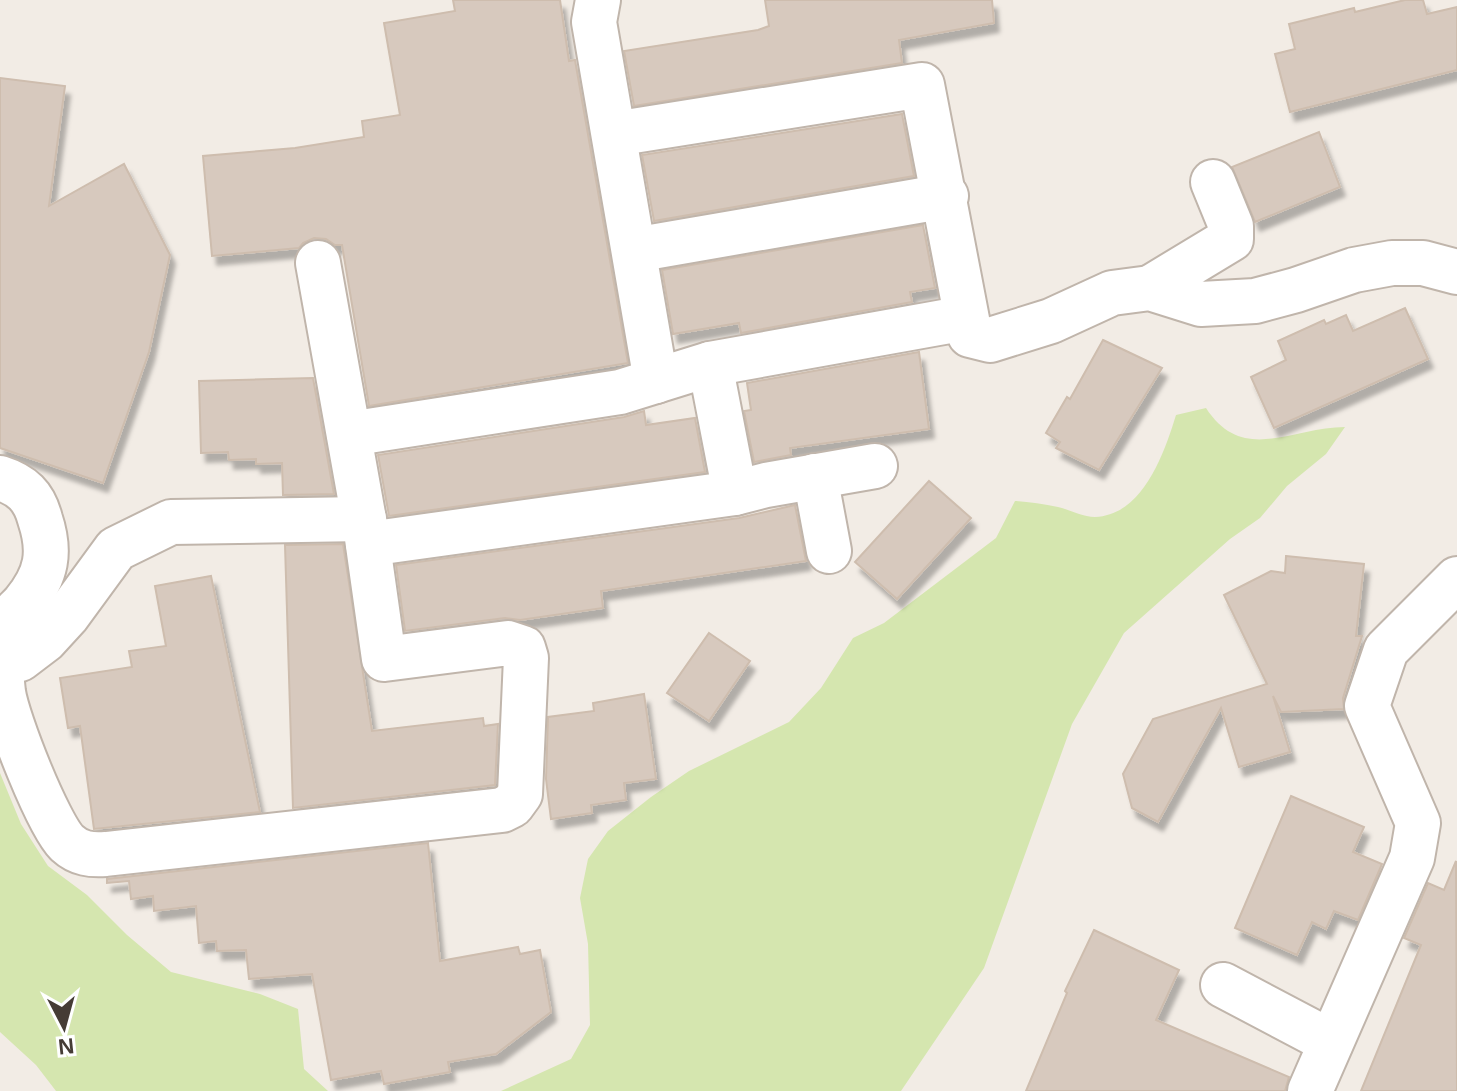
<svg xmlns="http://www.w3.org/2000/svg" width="1457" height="1091" viewBox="0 0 1457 1091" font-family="Arial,sans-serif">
<defs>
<filter id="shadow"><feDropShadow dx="5" dy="9" stdDeviation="2" flood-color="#0004"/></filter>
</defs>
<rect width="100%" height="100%" fill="#f2ece5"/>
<g fill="#d5e6af">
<path d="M1206 408C1243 465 1292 427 1345 427L1326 454 1287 486 1260 518 1230 539 1124 633 1072 724 984 968 901 1091H501L571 1059 590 1025 588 944 580 898 588 859 608 831 651 797 689 771 789 722 821 688 853 638 884 623 996 538 1015 501C1029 502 1044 504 1058 507 1070 510 1083 517 1095 517 1143 515 1164 454 1176 415Z"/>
<path d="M0 773 21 824 48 866 87 895 127 935 171 972 260 994 298 1009 304 1069 328 1091H56L36 1065 0 1032Z"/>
</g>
<g fill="#d7c9be" stroke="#cebdae" stroke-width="2" filter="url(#shadow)">
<path d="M453 0H560L569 61 575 60 628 363 369 406 342 245H335L326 239 314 238 303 243 299 248 212 256 203 156 295 148 364 137 362 121 400 115 384 23 455 11Z"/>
<path d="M765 0H992L994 23 899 40 902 63 634 106 624 51 758 30 769 26Z"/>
<path d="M1405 0H1423L1427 14 1457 7V70L1290 112 1275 54 1295 49 1289 24 1354 8 1355 12Z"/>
<path d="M0 78 65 86 49 206 124 164 170 255 149 352 103 483 0 448Z"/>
<path d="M902 114 914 176 654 221 642 155Z"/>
<path d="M1319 132 1340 187 1255 222 1232 167Z"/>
<path d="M923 225 935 288 910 292 912 302 741 333 739 323 673 334 662 270Z"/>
<path d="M1405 308 1428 359 1274 428 1251 377 1286 360 1278 341 1324 320 1326 324 1346 315 1353 331Z"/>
<path d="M1103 340 1162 368 1099 470 1056 448 1060 442 1046 433 1067 397 1070 399Z"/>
<path d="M919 352 929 429 790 448 791 455 754 462 744 411 751 410 747 383Z"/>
<path d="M313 378 334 494 283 495 282 463 256 464V459L229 460 228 452 201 453 199 381Z"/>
<path d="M644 411 646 425 695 418 705 472 389 516 378 455 624 417Z"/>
<path d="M929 481 971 518 897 599 855 562Z"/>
<path d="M795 505 806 561 601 591 603 608 520 620 505 618 405 631 396 565 739 518Z"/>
<path d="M343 544 372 731 483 718 484 726 498 724 495 785 293 808 285 545Z"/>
<path d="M1286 556 1364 564 1356 636H1362L1343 698 1344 709 1281 712 1273 696 1290 752 1239 767 1221 708 1158 822 1132 808 1123 774 1153 719 1267 684 1224 595 1271 571 1285 573Z"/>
<path d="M211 576 260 812 94 829 80 726 68 728 60 678 132 667 129 651 166 646 155 586Z"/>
<path d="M709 633 750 661 709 721 667 693Z"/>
<path d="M644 694 656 779 624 783 626 800 591 805 592 813 551 819 546 779 548 717 594 711 593 703Z"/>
<path d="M1291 796 1364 827 1353 852 1382 864 1358 920 1334 911 1326 929 1312 922 1297 955 1235 928Z"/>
<path d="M428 843 440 961 518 947 520 954 540 950 551 1012 496 1054 448 1062 450 1072 384 1084 381 1071 331 1080 312 974 249 979 246 950 217 951 216 941 199 943 196 906 154 911 153 896 131 899 129 881 107 883V879Z"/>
<path d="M1456 861 1457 1091H1361L1421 945 1404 938 1428 883 1444 890Z"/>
<path d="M1094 930 1179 970 1156 1020 1289 1077 1285 1091H1026L1067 993 1065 991Z"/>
</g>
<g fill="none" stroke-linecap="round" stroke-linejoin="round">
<g stroke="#c0b5ab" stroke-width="48">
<g id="minor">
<path d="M598 0 594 22 656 381"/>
<path d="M614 134 922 85 970 335 990 340 1051 321 1112 293 1150 288 1201 304 1255 301 1296 290 1354 270 1392 263H1423L1457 272"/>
<path d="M634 250 946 196"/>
<path d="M1150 288 1231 239V226L1213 182"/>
<path d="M710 364 735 493"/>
<path d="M349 434 620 392 710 364 966 318"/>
<path d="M815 476 829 551"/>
<path d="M0 478C22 485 34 496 40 519 51 552 47 575 24 603 16 612 5 620 2 632 0 649 1 675 3 692 7 720 48 824 67 843 79 854 91 855 106 854L502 810 512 805 520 794 526 658 523 648 508 643 384 659 366 531 318 263"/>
<path d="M368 544 735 493 766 485 875 466"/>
<path d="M1 664 20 659 45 640 67 616 116 549 171 522 364 519"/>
<path d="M1223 985 1331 1042"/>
<path d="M1310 1091 1412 858 1418 823 1367 706 1386 650 1457 579"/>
</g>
</g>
<use href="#minor" stroke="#fff" stroke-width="44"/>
</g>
<g transform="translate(64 1027) rotate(174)" stroke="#ffffff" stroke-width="6" paint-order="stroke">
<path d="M0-6L14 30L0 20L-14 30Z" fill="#453c35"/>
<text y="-12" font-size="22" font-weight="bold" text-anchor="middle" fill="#453c35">N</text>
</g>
</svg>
